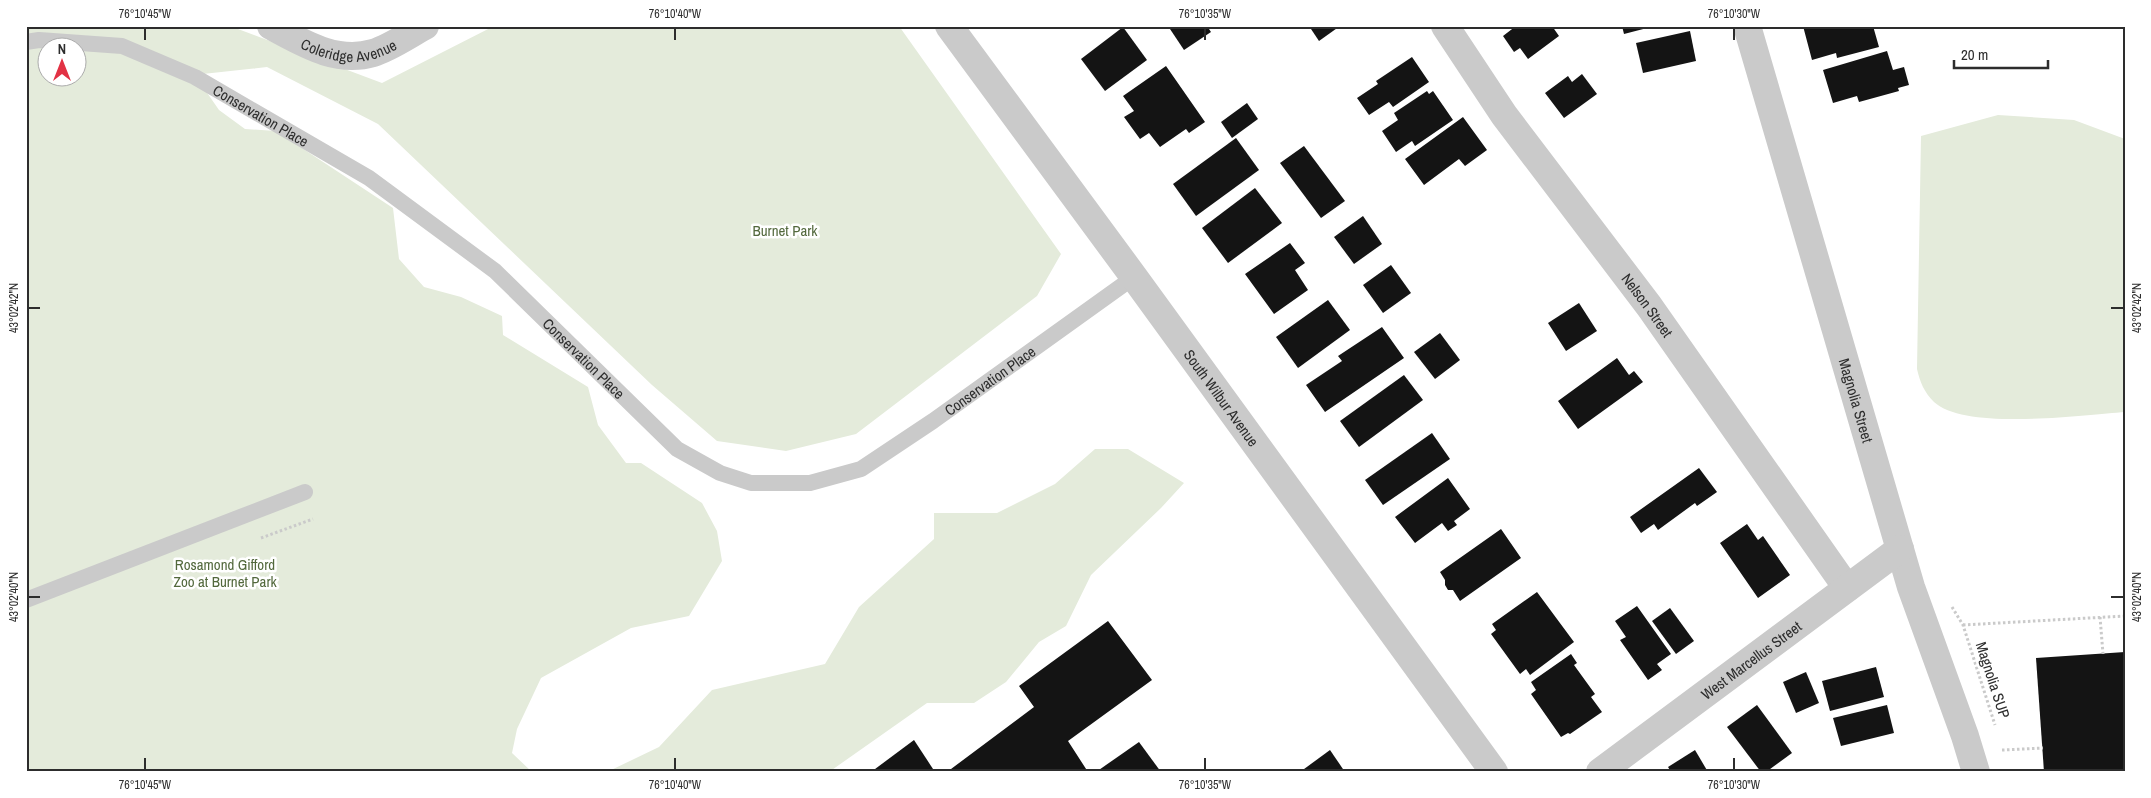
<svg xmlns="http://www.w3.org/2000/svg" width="2151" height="798" viewBox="0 0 2151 798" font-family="'Archivo Narrow',sans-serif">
<rect width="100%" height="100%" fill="#fff"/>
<g fill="#e4ebdb" fill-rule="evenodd">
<path d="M26 26H230L382 83 494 26H899L1061 254 1037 296 856 434 786 451 717 441 652 385 378 124 267 67 184 76 201 84 219 110 245 129 276 131 393 208 399 259 424 287 461 297 502 316 503 335 588 387 598 425 626 463H641L702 503 717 531 722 561 689 616 631 628 541 678 517 729 512 753 532 772H26ZM48 48H78V78H48Z"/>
<path d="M1998 115 2074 120 2125 139V412C2082 415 1965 431 1934 402 1924 392 1920 382 1917 369L1921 136Z"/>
<path d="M1095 449H1128L1184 483 1161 508 1091 575 1066 626 1039 642 1006 682 974 703H927L829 772H607L659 747 712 690 825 664 859 607 934 539V513H997L1055 484Z"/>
</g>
<g fill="#141414">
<path d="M1168 26H1207L1211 32 1184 50Z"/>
<path d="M1309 26H1340L1319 41Z"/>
<path d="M1516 26H1552L1559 36 1528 59 1520 48 1514 52 1503 36Z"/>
<path d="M1622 26H1651V27L1624 34Z"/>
<path d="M1803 26H1873L1879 47 1837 58 1836 53 1812 60Z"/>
<path d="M1123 27 1147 60 1105 91 1081 59Z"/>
<path d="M1690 31 1696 61 1643 73 1636 43Z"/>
<path d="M1887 51 1893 70 1904 67 1909 85 1898 88 1899 91 1859 102 1857 96 1833 103 1823 70Z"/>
<path d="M1412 57 1429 82 1393 107 1389 102 1369 115 1357 98 1378 84 1376 81Z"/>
<path d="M1166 66 1205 122 1189 133 1186 129 1160 147 1149 133 1140 139 1124 117 1134 111 1123 96Z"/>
<path d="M1582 74 1597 94 1564 118 1545 93 1568 76 1572 82Z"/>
<path d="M1427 91 1429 94 1433 91 1453 120 1415 146 1412 141 1396 152 1382 131 1398 120 1394 113Z"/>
<path d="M1247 103 1258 119 1232 138 1221 122Z"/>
<path d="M1463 117 1487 150 1465 166 1459 159 1424 185 1405 159Z"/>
<path d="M1236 138 1259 170 1196 216 1173 184Z"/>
<path d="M1304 146 1345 201 1321 218 1280 163Z"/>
<path d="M1255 188 1282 223 1228 263 1202 228Z"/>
<path d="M1363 216 1382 244 1354 264 1334 237Z"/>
<path d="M1290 243 1305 263 1295 270 1308 290 1274 314 1245 274Z"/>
<path d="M1391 265 1411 293 1383 313 1363 285Z"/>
<path d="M1328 300 1350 330 1298 368 1276 337Z"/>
<path d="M1579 303 1597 331 1566 351 1548 323Z"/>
<path d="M1382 327 1404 358 1325 412 1306 385 1342 361 1338 356Z"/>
<path d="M1440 333 1460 360 1435 379 1414 352Z"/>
<path d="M1617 358 1629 375 1634 371 1643 382 1578 429 1558 401Z"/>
<path d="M1404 375 1423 400 1359 447 1340 421Z"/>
<path d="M1432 433 1450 459 1383 505 1365 480Z"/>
<path d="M1699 468 1717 492 1697 506 1695 503 1658 530 1654 524 1641 533 1630 517Z"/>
<path d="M1448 478 1470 509 1454 521 1457 525 1448 531 1442 523 1415 543 1395 517Z"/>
<path d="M1747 524 1758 540 1763 536 1790 575 1758 598 1720 543Z"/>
<path d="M1501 529 1521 558 1460 601 1453 590H1448L1445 585V580L1440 572Z"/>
<path d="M1537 592 1574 642 1530 675 1526 669 1520 674 1491 634 1496 630 1492 624Z"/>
<path d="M1637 606 1671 654 1657 664 1662 670 1648 680 1620 640 1626 637 1615 621Z"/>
<path d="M1670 608 1694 641 1676 654 1652 621Z"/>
<path d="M1108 621 1152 680 1068 741 1088 772H947L1034 707 1019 686Z"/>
<path d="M2125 652V772H2044L2036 658Z"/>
<path d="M1571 654 1577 663 1574 665 1595 694 1591 697 1602 712 1570 734 1568 733 1561 737 1531 694 1536 690 1531 682Z"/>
<path d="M1876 667 1884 697 1830 711 1822 681Z"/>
<path d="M1806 672 1819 703 1796 713 1783 682Z"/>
<path d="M1757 705 1792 753 1766 772H1761L1727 727Z"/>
<path d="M1887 705 1894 733 1841 746 1833 718Z"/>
<path d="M914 740 935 772H871Z"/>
<path d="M1139 742 1161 772H1096Z"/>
<path d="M1330 750 1345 772H1300Z"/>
<path d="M1695 750 1708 772H1671L1668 767Z"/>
</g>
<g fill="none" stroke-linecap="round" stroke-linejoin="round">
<g stroke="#cacaca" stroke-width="3" stroke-dasharray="2.5 2.5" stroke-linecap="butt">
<path d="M261 538 313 519"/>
<path d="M1952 607 1963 625 1995 725"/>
<path d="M2100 617 2103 654"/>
<path d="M1963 625 2125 616"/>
<path d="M2002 750 2043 748"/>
</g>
<g stroke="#cacaca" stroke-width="16">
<path id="s1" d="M26 42 39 40 122 46 195 77 369 178 495 271 677 449 720 473 751 483H810L861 469 933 421 1134 277"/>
<path d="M26 600 305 492"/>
</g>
<g stroke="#cacaca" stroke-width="28">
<path id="s2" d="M271 26C303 43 336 64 373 53 390 48 410 34 425 26"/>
<path id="s3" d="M1445 26 1504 115 1649 306 1847 588"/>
<path id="s4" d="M1747 26 1911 587 1965 736 1976 772"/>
<path id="s5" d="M1600 772 1900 549"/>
</g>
<path stroke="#cacaca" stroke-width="28" id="s6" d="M949 26 1134 277 1494 772"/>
</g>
<path fill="none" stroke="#2d2d2d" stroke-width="2" d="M145 28V40M675 28V40M1205 28V40M1734 28V40M28 308H40M2111 308H2124M28 597H40M2111 597H2124M145 758V770M675 758V770M1205 758V770M1734 758V770"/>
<g text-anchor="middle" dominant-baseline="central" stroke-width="5" stroke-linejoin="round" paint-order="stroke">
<g font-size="15" fill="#2d2d2d" stroke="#fff">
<text stroke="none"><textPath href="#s2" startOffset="84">Coleridge Avenue</textPath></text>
<text stroke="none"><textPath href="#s1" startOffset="252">Conservation Place</textPath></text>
<text stroke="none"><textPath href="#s3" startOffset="345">Nelson Street</textPath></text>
<text stroke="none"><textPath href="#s1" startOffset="658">Conservation Place</textPath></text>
<text stroke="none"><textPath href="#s1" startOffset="1138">Conservation Place</textPath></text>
<text stroke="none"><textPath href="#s6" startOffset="461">South Wilbur Avenue</textPath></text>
<text stroke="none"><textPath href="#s4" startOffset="390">Magnolia Street</textPath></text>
<text stroke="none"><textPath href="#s5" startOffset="188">West Marcellus Street</textPath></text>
<text transform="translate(1993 680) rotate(72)">Magnolia SUP</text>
</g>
<g font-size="15" fill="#52683c" stroke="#fff">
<text x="785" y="230">Burnet Park</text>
<text x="225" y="564">Rosamond Gifford<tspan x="225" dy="17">Zoo at Burnet Park</tspan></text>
</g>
</g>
<rect width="2151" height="798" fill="none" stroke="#ffffff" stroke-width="55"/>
<g transform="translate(62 62)"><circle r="24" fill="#ffffff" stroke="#ababab"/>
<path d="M0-4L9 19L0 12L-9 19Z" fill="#e23244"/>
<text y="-8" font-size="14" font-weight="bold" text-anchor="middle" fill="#2d2d2d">N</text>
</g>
<path d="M1954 60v8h94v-8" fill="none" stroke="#2d2d2d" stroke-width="2.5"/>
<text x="1961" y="60" font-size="15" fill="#2d2d2d" stroke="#ffffff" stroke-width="4" paint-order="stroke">20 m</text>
<rect x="28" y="28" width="2096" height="742" fill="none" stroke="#2d2d2d" stroke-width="2"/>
<g font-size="12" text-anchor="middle" fill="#2d2d2d">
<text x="145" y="18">76°10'45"W</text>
<text x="675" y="18">76°10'40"W</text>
<text x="1205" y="18">76°10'35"W</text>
<text x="1734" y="18">76°10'30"W</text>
<text transform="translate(14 308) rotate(-90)" y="4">43°02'42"N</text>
<text transform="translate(2137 308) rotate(-90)" y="4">43°02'42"N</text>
<text transform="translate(14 597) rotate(-90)" y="4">43°02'40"N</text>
<text transform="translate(2137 597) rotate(-90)" y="4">43°02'40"N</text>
<text x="145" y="789">76°10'45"W</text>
<text x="675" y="789">76°10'40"W</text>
<text x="1205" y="789">76°10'35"W</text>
<text x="1734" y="789">76°10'30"W</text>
</g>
</svg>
